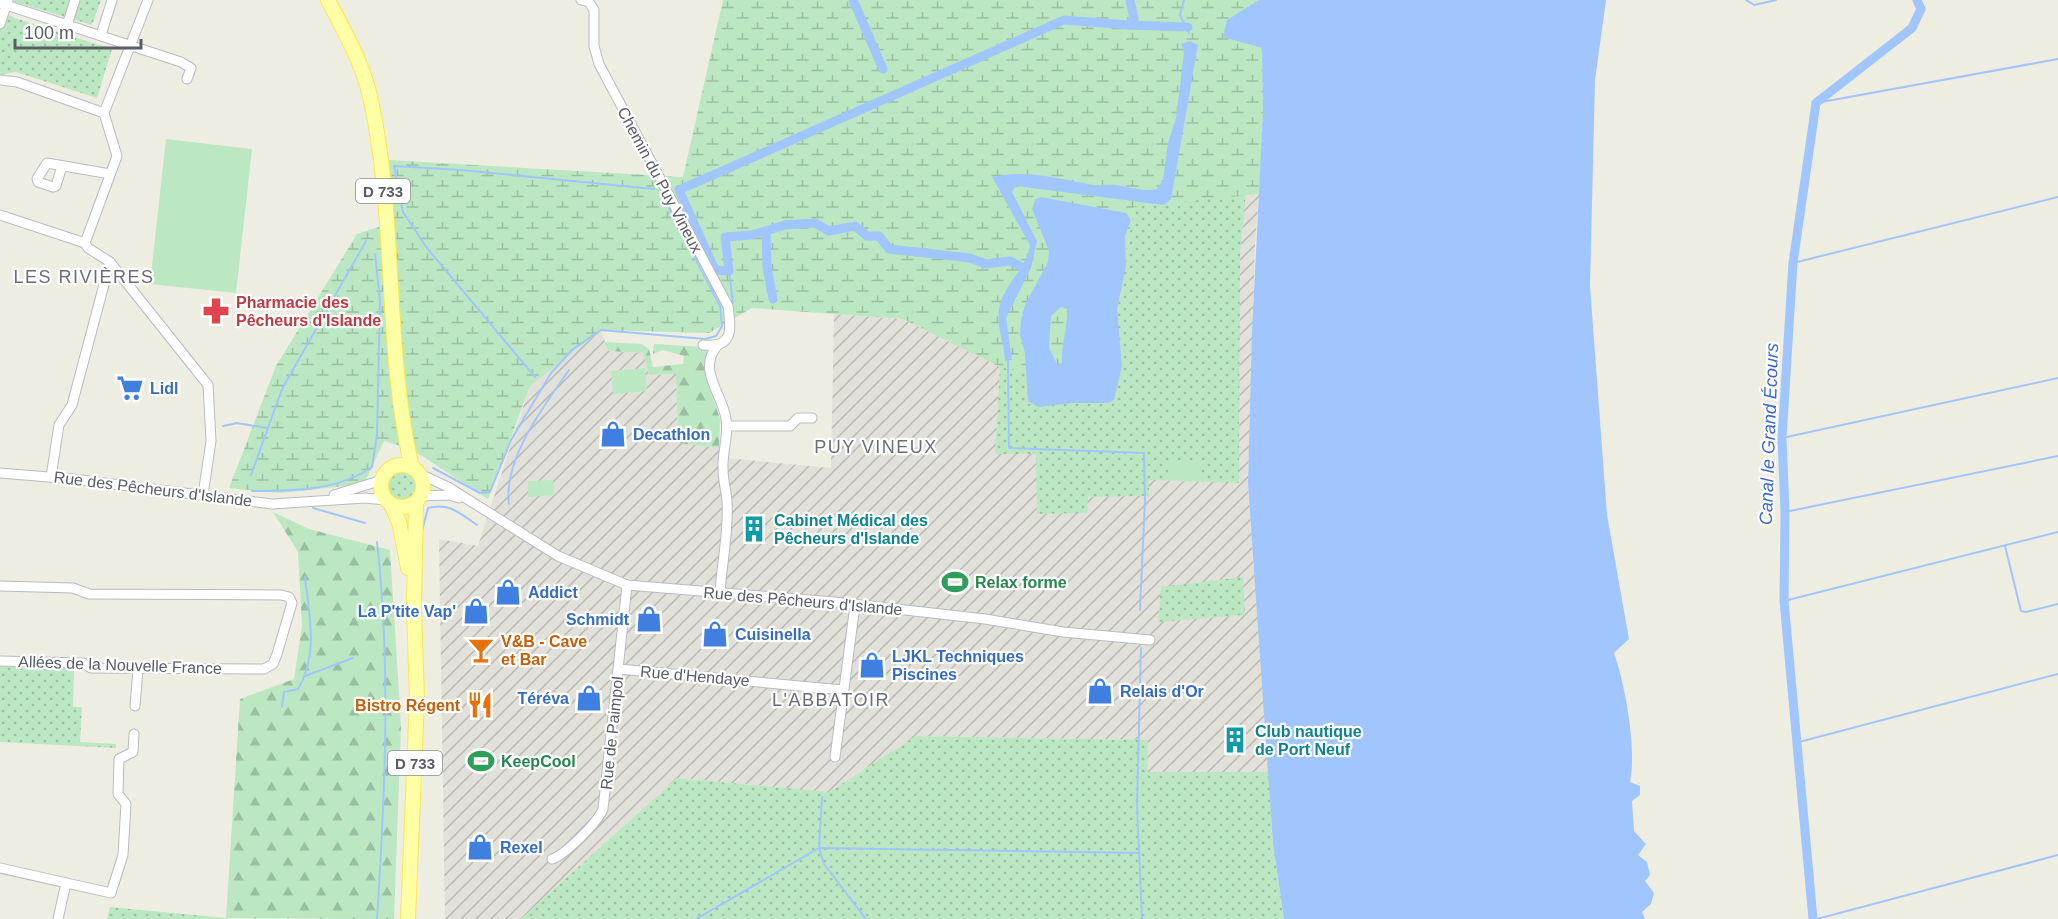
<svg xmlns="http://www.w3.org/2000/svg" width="2058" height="919" viewBox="0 0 2058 919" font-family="Helvetica,sans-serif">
<defs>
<pattern id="industrial-furrows" width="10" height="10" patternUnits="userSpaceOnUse" patternTransform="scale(1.5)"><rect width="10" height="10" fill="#e1e0d9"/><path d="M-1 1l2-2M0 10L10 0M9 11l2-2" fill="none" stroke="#b9b9b4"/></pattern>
<pattern id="green-dots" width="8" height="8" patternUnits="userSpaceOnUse" patternTransform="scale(1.5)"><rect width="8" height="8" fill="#bbe8c3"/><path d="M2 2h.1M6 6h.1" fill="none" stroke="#9bbfa2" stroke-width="1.8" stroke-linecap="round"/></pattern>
<pattern id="forest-firs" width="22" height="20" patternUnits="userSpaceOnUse" patternTransform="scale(1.5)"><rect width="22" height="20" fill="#bbe8c3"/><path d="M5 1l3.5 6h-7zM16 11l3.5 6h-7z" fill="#9bbfa2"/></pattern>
<pattern id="wetland-marsh" width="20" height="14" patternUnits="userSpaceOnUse" patternTransform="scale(1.5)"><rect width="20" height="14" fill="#bbe8c3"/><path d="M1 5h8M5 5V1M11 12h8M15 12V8" fill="none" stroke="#9bbfa2"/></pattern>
</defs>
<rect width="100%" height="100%" fill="#eeede1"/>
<path fill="url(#industrial-furrows)" d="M1259 194 1255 245 1248 483 1269 772H1147V740L916 736 829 792 677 778 521 919H445L439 539 478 546 530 386 601 330 608 351 643 353 649 375 676 374 678 443 719 448 726 458 831 468 834 314 903 319 1000 367 1104 390 1134 207Z"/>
<g fill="url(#green-dots)">
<path d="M8 0H101L92 25Z"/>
<path d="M4 12 15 18 112 49 97 98 16 72 0 75V24Z"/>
<path d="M1250 151 1240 255 1239 483 1149 480V496L1088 497 1087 513 1037 514 1036 454H995L1000 367 1104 390 1134 207 1169 203Z"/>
<circle cx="401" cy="487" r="15"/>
<path d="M1243 577 1245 615 1158 622 1161 587Z"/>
<path d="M0 666 74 667 73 707H82L80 742 116 744V748L0 742Z"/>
<path d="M916 736 1148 740 1147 772H1269L1273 844 1284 919H521L677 778 829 792Z"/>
<path d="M110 907 226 918 228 919H107Z"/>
</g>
<g fill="url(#forest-firs)">
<path d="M604 342 642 344 649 349 653 367 683 364 684 356 663 350 653 354 654 344 703 347 707 352 706 375 720 419 719 448 678 443 676 374 649 375 643 353 608 351Z"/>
<path d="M273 512 309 529 390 550 401 727 394 919 226 918 240 699 294 679 302 626 298 552Z"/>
</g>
<path fill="url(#wetland-marsh)" d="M723 0H1285L1271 35 1259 194 1134 207 1104 390 1000 367 903 319 752 308 709 333 601 330 530 386 488 499 413 450 384 441 364 484 280 493 229 488 276 366 357 234 393 222 388 160 683 177Z"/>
<g fill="#bbe8c3">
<path d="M166 139 252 149 236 293 150 284Z"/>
<path d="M645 368 647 391 613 394 611 371Z"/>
<path d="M1168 463 1202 464V480L1168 478Z"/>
<path d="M553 480 554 495 528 497V481Z"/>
</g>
<g fill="#a1c6ff" fill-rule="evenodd">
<path d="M1259 0H1606L1595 80 1590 286 1607 515 1629 639 1614 653C1625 684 1637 749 1630 782L1640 786V795L1632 801 1634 831 1646 844 1638 855 1647 862 1650 875 1645 881 1654 893 1651 904 1642 912 1645 919H1284L1273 844 1248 483 1252 331 1263 112 1262 48 1223 37 1227 20Z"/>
<path d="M1190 41 1198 45 1171 199 1164 205 1016 186 1012 192 1037 241 1031 268 1006 318 1012 360 1005 361C1004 339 993 321 1002 298 1010 280 1028 264 1030 245L992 177C1025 169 1060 179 1093 185 1100 186 1108 184 1116 185 1130 187 1143 192 1157 189L1163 180 1168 143 1176 118 1184 53 1181 44Z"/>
<path d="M1041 197 1126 213 1131 220 1125 236 1126 266 1117 309 1122 366 1114 400 1108 403H1073L1038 407 1028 401 1025 353 1020 335 1021 320 1025 305 1048 262 1049 251 1032 209 1035 200ZM1061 307 1067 309C1068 328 1061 344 1062 363L1057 364 1049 347 1051 316Z"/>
</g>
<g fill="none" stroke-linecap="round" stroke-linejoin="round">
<g stroke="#a1c6ff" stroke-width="2">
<path d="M1184 0 1180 15 1189 33"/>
<path d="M1746 0 1754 5 1776 0"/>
<path d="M1816 103 2058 59"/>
<path d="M1793 263 2058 197"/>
<path d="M729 271 733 303 730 306"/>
<path d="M1008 361 1009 448 1144 453 1145 500 1140 610"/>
<path d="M535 377 427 248 403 212 394 166 461 170 654 189"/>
<path d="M223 426 237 423 267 428"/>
<path d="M1782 438 2058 378"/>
<path d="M433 468 480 493 490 492 511 440 551 373 573 349 601 330 705 339 716 336 722 326 720 306 668 206"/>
<path d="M251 475 282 389 366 241"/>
<path d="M252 491C293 491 337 491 372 467L377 435 380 301 375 254"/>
<path d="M509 504C503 459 544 406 569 370"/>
<path d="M313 508 365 523"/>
<path d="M1785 512 2058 456"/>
<path d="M422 531 428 508C449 502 461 514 477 525"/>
<path d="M377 542C391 666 385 795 377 919"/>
<path d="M2005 546 2021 611 2026 612 2058 604"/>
<path d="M1784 601 2058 532"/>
<path d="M1141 648 1137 804 1142 919"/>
<path d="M305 676 353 658"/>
<path d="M282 707 284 692 298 689C319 655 309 615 305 577"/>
<path d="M1795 743 2058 674"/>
<path d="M822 797 819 848 824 864 866 919"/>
<path d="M696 919 819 848 1139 853"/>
<path d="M1817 919 2058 855"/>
</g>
<g stroke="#a1c6ff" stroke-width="9">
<path d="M853 0 883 69"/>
<path d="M1128 25 1188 27"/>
<path d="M766 231 767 267 773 299"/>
<path d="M1024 268 1010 261 986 264 970 258 889 249 879 236H867L855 226 829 231 815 223 785 225 752 235 725 237 729 271 715 270 679 190 1064 20 1128 25 1134 19 1130 0"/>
<path d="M1813 919 1784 601 1785 512 1782 438 1793 263 1816 103 1912 28 1921 9 1917 0"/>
</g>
<g stroke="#b9bbc2" stroke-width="11">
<g id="minor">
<path d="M581 0 589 2 594 10V46L599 64 728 306C731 330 734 348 703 345"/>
<path d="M0 3 181 62 191 68 187 79"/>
<path d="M0 24 8 0"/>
<path d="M67 25 75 0"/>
<path d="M101 35 112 0"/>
<path d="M0 80 17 82 104 113"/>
<path d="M62 166 56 186 53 187 38 182 37 179 47 163 110 174"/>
<path d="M0 215 85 243 88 248 110 262 208 385 211 441 203 495"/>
<path d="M85 243 117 156 104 113 148 0"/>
<path d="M717 346C697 370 723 395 726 419 729 436 722 452 723 469 723 480 726 490 727 501 729 531 722 562 720 592"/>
<path d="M727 426H790L798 418H812"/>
<path d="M0 473 73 479 272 504 365 498 386 500"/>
<path d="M418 473 448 487 558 556 627 585 834 602 985 619 1063 632 1150 640"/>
<path d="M51 477 59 425 72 405 110 262"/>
<path d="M334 495 382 480"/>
<path d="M420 496 449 495 459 498"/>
<path d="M0 586 73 588 89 594 281 595 289 597 292 603 277 654 273 664 264 669 91 668 83 663 0 661"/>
<path d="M619 669 843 690"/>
<path d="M135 706 138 669"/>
<path d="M835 757 855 605"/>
<path d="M552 859C565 855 598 822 603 809L627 585"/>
<path d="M0 868 111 893 123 855 126 804 118 794 119 759 133 752 134 734"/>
<path d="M58 919 66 883"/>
</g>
</g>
<g stroke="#fce84c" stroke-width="16">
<g id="primary">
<path d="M328 0C343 29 361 60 369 92 398 215 383 345 412 468"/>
<circle cx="402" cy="486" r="21"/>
<path d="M391 504 399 522 408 568"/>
<path d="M408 919 417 699 414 608 416 502"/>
</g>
</g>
<use href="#minor" stroke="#fff" stroke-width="9"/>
<use href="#primary" stroke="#ffffa6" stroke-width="14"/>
</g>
<defs>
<g id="pharmacy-bare" transform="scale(2.07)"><path d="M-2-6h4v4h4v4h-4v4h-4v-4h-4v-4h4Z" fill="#e0444e" stroke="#fff" stroke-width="2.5" paint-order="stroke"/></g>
<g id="supermarket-bare" transform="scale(2.07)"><path d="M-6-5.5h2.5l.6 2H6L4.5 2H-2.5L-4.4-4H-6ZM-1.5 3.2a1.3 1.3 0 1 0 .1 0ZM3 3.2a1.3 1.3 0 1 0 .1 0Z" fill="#3f7fe0" stroke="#fff" stroke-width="2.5" paint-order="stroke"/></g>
<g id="shop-bare" transform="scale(2.07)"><path d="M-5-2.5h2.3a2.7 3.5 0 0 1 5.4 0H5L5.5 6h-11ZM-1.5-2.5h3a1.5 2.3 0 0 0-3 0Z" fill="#3f7fe0" stroke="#fff" stroke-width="2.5" paint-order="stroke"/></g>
<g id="building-bare" transform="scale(2.07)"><path d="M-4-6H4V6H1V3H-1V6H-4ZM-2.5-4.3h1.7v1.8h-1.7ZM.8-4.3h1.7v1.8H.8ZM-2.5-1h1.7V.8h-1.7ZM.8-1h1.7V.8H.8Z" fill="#0f9aa8" stroke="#fff" stroke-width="2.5" paint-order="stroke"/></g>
<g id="stadium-bare" transform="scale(2.07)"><path d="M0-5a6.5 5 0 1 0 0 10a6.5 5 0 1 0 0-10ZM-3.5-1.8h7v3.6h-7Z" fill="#2e9e5b" stroke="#fff" stroke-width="2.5" paint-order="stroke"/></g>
<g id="bar-bare" transform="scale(2.07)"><path d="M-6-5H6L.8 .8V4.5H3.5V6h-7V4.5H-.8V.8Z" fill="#e8710a" stroke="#fff" stroke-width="2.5" paint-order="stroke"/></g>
<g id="restaurant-bare" transform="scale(2.07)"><path d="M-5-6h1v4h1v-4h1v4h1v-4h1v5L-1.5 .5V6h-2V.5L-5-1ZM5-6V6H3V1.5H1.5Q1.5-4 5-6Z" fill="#e8710a" stroke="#fff" stroke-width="2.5" paint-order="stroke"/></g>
</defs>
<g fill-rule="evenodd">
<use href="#pharmacy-bare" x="216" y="311"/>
<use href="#supermarket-bare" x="130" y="388"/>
<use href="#shop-bare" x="613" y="434"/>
<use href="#building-bare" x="754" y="529"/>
<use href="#stadium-bare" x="955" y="582"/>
<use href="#shop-bare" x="508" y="592"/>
<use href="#shop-bare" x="476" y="611"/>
<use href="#shop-bare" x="649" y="619"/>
<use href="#shop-bare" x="715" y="634"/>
<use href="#bar-bare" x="481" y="650"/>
<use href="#shop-bare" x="872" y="665"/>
<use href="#shop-bare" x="1100" y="691"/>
<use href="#shop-bare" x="589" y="698"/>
<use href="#restaurant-bare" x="480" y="705"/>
<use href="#building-bare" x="1235" y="740"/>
<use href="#stadium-bare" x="481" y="761"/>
<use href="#shop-bare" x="480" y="847"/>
</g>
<g text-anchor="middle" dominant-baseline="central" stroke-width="4.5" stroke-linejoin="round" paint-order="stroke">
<g fill="#fff" stroke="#8c8e92" stroke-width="1.5">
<rect x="356" y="179" width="54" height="24" rx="4.5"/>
<rect x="388" y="751" width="54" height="24" rx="4.5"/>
</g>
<g font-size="15" font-weight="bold" fill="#5a5d64">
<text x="383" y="191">D 733</text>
<text x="415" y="763">D 733</text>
</g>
<g font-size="16" fill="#5a5d64" stroke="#fff">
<text transform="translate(660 180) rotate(62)">Chemin du Puy Vineux</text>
<text transform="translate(153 489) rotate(7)">Rue des Pêcheurs d'Islande</text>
<text transform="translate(803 601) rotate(5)">Rue des Pêcheurs d'Islande</text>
<text transform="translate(120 665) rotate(2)">Allées de la Nouvelle France</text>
<text transform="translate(695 676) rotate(5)">Rue d'Hendaye</text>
<text transform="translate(612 733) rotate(-84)">Rue de Paimpol</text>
</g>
<g font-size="16" font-weight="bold" fill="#be3a42" stroke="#fff" text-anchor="start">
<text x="236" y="302">Pharmacie des<tspan x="236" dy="18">Pêcheurs d'Islande</tspan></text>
</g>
<g font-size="16" font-weight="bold" fill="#366cbe" stroke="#fff" text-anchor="start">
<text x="150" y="388">Lidl</text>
<text x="633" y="434">Decathlon</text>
<text x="528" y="592">Addict</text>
<text x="456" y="611" text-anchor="end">La P'tite Vap'</text>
<text x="629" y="619" text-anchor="end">Schmidt</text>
<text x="735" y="634">Cuisinella</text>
<text x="892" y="656">LJKL Techniques<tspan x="892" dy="18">Piscines</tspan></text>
<text x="1120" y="691">Relais d'Or</text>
<text x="569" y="698" text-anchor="end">Téréva</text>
<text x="500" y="847">Rexel</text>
</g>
<g font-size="16" font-weight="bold" fill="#0d838f" stroke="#fff" text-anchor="start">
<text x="774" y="520">Cabinet Médical des<tspan x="774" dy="18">Pêcheurs d'Islande</tspan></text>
<text x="1255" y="731">Club nautique<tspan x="1255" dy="18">de Port Neuf</tspan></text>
</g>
<g font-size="16" font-weight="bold" fill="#27864d" stroke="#fff" text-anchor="start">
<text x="975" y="582">Relax forme</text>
<text x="501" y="761">KeepCool</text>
</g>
<g font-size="16" font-weight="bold" fill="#c56008" stroke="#fff" text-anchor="start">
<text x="501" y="641">V&amp;B - Cave<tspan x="501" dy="18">et Bar</tspan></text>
<text x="460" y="705" text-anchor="end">Bistro Régent</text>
</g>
<g font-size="18" letter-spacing="1.5" fill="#6b6e76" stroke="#fff">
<text x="84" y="277">LES RIVIÈRES</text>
<text x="876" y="447">PUY VINEUX</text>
<text x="831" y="700">L'ABBATOIR</text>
</g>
<g font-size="18" font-style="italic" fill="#3a69cc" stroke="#fff">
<text transform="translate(1769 434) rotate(-88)">Canal le Grand Écours</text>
</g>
</g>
<path d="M15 39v9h126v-9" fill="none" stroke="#5a5d64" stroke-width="3"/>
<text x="24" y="39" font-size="18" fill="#5a5d64" stroke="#ffffff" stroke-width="4.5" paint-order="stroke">100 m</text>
</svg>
